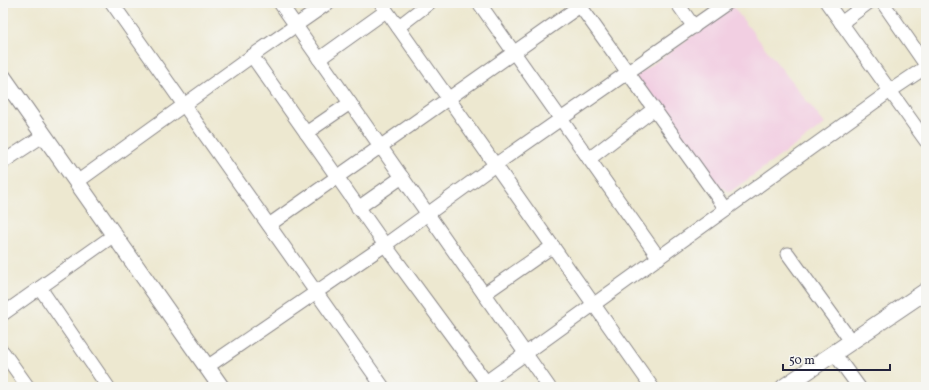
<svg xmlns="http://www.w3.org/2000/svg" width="929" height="390" viewBox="0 0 929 390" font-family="Vollkorn,serif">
<rect width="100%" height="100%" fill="#f6f6f2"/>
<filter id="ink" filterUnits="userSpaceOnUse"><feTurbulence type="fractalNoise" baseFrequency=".025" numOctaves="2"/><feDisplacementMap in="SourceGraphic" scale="8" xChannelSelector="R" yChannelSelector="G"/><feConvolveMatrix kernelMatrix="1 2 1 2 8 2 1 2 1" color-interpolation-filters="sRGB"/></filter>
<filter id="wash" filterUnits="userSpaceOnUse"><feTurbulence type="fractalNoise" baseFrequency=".012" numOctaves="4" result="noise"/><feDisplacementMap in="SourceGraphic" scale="16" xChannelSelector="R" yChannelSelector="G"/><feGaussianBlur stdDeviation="0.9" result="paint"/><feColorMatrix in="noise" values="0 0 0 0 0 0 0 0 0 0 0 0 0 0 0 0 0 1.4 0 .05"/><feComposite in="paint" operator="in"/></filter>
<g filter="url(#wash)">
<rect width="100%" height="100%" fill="#ede8d0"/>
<path fill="#f2cfe2" d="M733 7 825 124 730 192 714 184 635 77Z"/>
</g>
<g filter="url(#ink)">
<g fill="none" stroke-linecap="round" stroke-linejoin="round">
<g stroke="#888586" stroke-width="15">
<g id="minor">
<path d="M112 3 383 387"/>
<path d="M280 3 549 387"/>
<path d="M381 3 652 387"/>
<path d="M479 3 659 258"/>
<path d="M578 3 726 209"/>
<path d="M677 3 694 27"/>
<path d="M827 3 926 141"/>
<path d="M883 3 926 65"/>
<path d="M841 23 868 3"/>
<path d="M398 27 429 3"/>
<path d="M252 56 385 245 486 382"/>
<path d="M319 59 386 11"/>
<path d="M306 133 350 103"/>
<path d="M589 159 654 109"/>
<path d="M3 162 44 135"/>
<path d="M77 182 252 56 328 3"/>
<path d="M358 208 402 177"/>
<path d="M269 225 584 3"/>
<path d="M788 254 851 341"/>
<path d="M40 288 108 387"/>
<path d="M484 294 553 246"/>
<path d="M3 314 114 235"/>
<path d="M3 352 28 387"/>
<path d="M834 353 859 387"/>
<path d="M207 367 385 245 495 165 727 3"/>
<path d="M479 387 890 91 926 67"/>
</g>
</g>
<g stroke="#888586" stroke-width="18">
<g id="tertiary">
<path d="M3 77 221 387"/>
<path d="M784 387 926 291"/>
</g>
</g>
<use href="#minor" stroke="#fff" stroke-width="13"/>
<use href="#tertiary" stroke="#fff" stroke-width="16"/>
</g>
</g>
<rect width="929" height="390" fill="none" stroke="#f6f6f2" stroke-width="16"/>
<path d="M783 364v6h107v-6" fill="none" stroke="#22223b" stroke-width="2"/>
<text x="789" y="364" font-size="12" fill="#22223b" stroke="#f6f6f2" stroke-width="3" paint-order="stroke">50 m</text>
</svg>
